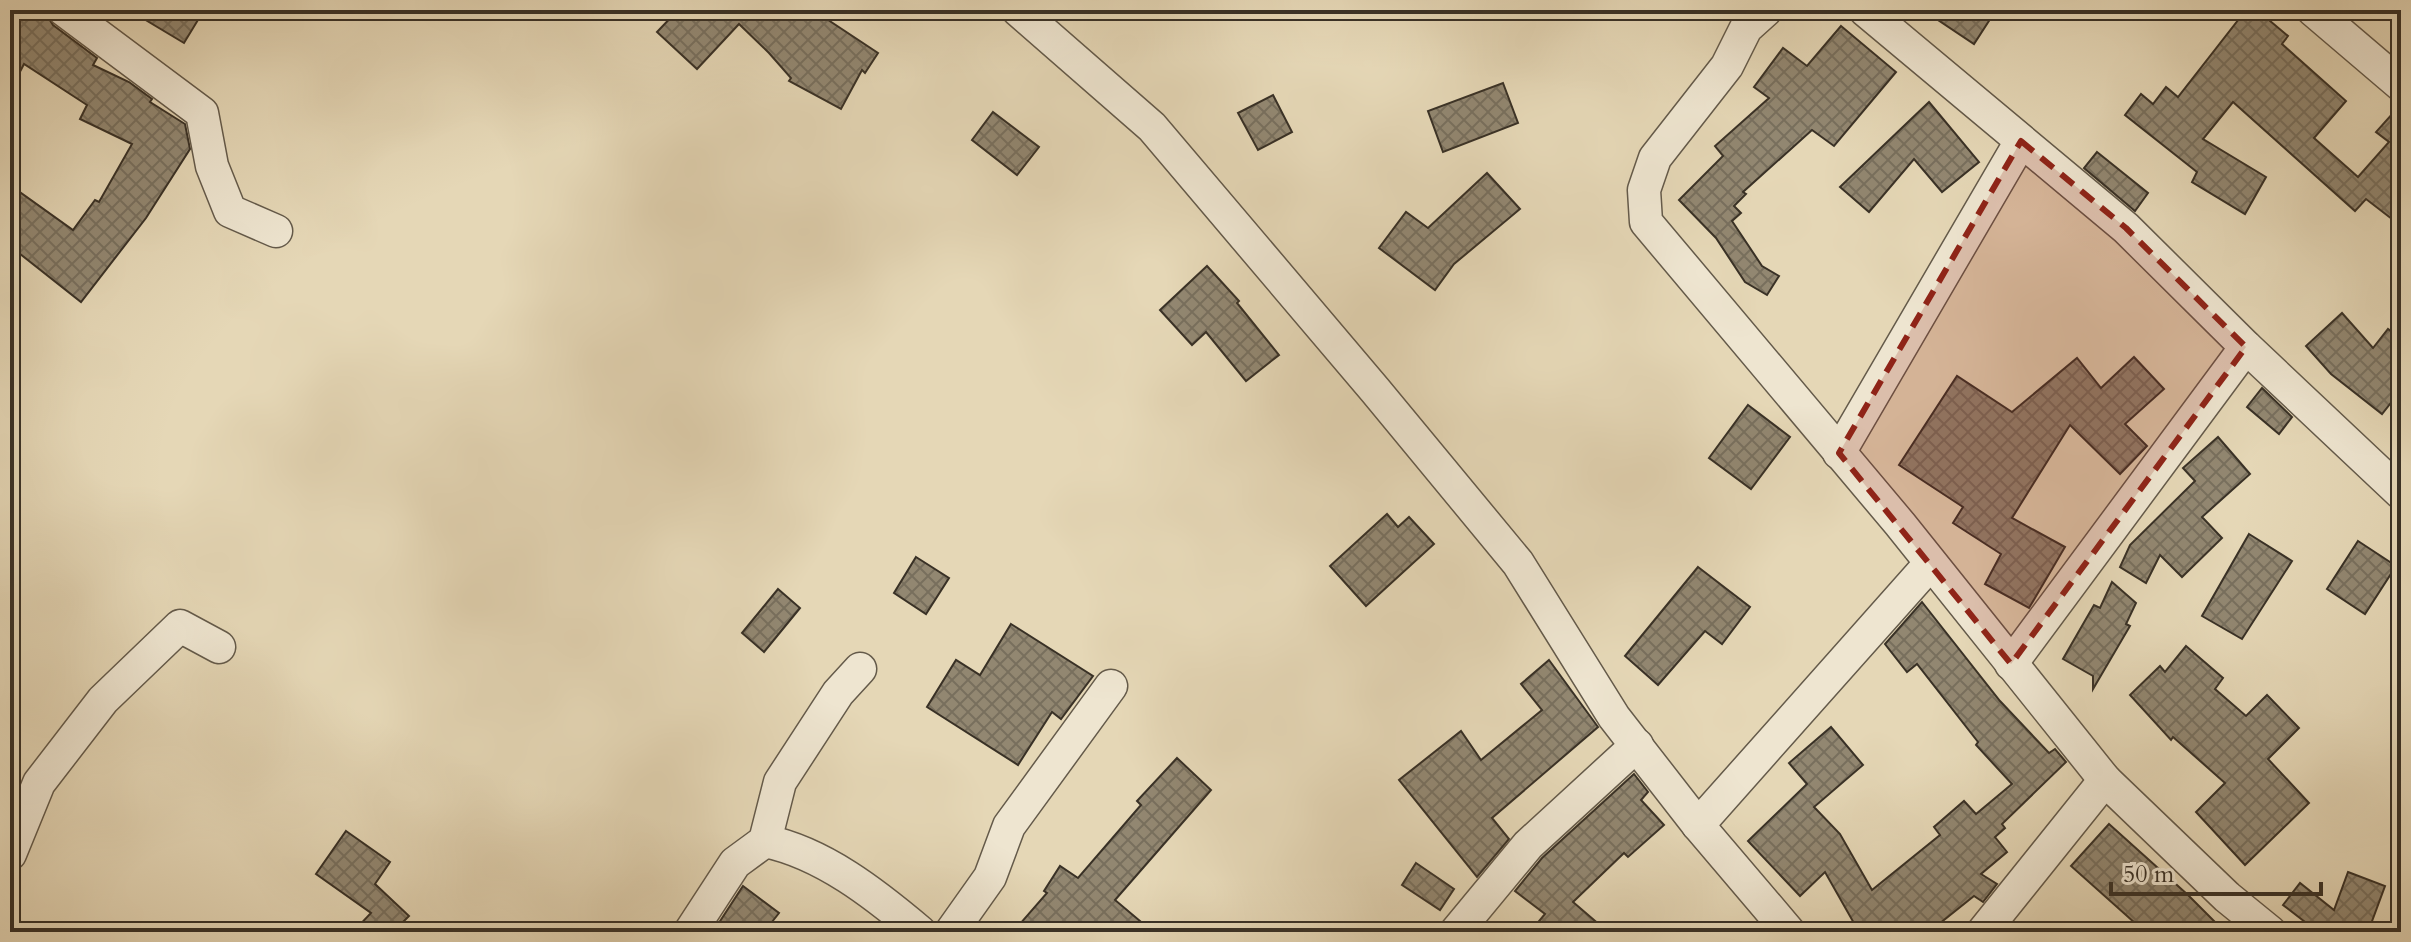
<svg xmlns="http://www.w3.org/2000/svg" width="2411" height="942" viewBox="0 0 2411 942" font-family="Cardo,serif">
<defs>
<pattern id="building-cross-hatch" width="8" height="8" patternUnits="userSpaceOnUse" patternTransform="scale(2)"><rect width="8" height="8" fill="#928771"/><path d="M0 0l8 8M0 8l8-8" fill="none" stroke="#786f5d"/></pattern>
</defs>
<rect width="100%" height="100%" fill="#e5d7b6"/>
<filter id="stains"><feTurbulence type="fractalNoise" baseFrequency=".0025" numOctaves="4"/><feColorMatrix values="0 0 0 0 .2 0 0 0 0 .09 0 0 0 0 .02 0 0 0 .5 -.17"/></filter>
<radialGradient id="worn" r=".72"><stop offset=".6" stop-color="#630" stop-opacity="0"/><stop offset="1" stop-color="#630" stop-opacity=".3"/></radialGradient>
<g fill="url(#building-cross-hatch)" stroke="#393126" stroke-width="2">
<path d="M10 10H38L46 14 53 25 97 58 93 65 129 82 152 99 150 102 185 124 190 149 146 218 81 302 10 246V208L21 193 73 230 95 200 99 202 132 144 80 119 87 105 24 64 10 91Z"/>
<path d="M129 10H204L184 43Z"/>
<path d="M678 10H813L878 53 865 73 862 70 841 109 789 81 791 78 769 53 739 24 697 69 657 32Z"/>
<path d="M1923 10H1996L1974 44Z"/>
<path d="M2246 10H2257L2288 36 2282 44 2346 101 2314 138 2358 177 2389 142 2376 132 2401 104V226L2366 199 2355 211 2233 102 2203 139 2266 177 2245 214 2192 182 2197 172 2125 115 2141 94 2153 104 2166 87 2178 97Z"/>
<path d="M1841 26 1896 72 1834 146 1812 130 1743 192 1746 194 1734 206 1741 213 1732 221 1762 266 1779 276 1767 295 1745 282 1716 238 1679 200 1723 156 1715 146 1769 98 1754 87 1783 48 1807 66Z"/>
<path d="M1503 83 1518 123 1443 152 1428 111Z"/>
<path d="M1273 95 1292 132 1258 150 1238 113Z"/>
<path d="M1929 102 1979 162 1942 192 1914 159 1869 212 1840 187Z"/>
<path d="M993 112 1039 147 1017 175 972 140Z"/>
<path d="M2097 152 2148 193 2135 211 2084 168Z"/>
<path d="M1487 173 1520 209 1454 264 1435 290 1379 248 1406 212 1428 228Z"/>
<path d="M1207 266 1239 301 1237 303 1279 355 1246 381 1206 332 1192 345 1160 310Z"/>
<path d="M2342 313 2373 348 2388 329 2401 339V390L2382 414 2331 374 2306 346Z"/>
<path d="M2134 357 2164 389 2125 424 2147 446 2120 474 2070 425 2012 518 2065 547 2029 608 1985 584 2001 554 1953 523 1963 507 1899 465 1957 376 2012 412 2077 358 2101 388Z"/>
<path d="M2262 388 2292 417 2279 434 2247 407Z"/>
<path d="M1748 405 1790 437 1751 489 1709 458Z"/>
<path d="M2218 437 2250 474 2202 517 2222 538 2182 577 2160 555 2146 583 2120 567 2130 545 2195 481 2183 468Z"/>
<path d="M1387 514 1398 527 1409 517 1434 544 1366 606 1330 566Z"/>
<path d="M2249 534 2292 561 2242 639 2202 616Z"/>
<path d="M2358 541 2396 566 2365 614 2327 589Z"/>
<path d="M916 557 949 578 926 614 894 593Z"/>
<path d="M1698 567 1750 607 1722 644 1705 631 1658 685 1625 656Z"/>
<path d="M2112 582 2136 603 2126 624 2130 626 2093 689V676L2063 659 2094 605 2100 608Z"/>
<path d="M778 589 800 608 764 652 742 633Z"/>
<path d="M1922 602 2000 701 2049 753 2055 749 2066 762 2002 824 2005 828 1995 837 2007 852 1981 874 1997 884 1983 902 1974 896 1929 932H1859L1825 872 1800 896 1748 841 1807 784 1789 763 1831 727 1863 765 1814 807 1840 834 1872 890 1940 835 1934 827 1964 801 1976 814 2012 784 1976 745 1978 742 1917 664 1907 672 1885 644Z"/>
<path d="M1011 624 1093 676 1061 719 1052 712 1018 765 927 707 956 660 980 675Z"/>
<path d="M2186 646 2223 678 2215 689 2246 716 2267 695 2299 728 2268 759 2309 803 2245 865 2196 812 2225 783 2173 737 2171 740 2130 695 2160 666 2165 672Z"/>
<path d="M1549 660 1598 727 1492 818 1509 839 1477 877 1399 780 1461 731 1481 760 1542 710 1521 684Z"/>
<path d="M1177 758 1211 790 1115 900 1153 932H1013L1047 893 1044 891 1060 866 1078 878 1141 805 1137 801Z"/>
<path d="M1634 774 1648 792 1641 800 1664 825 1628 857 1624 853 1573 902 1608 932H1530L1545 914 1515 891 1542 858Z"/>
<path d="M2109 824 2188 895 2225 932H2145L2071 866Z"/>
<path d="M346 831 390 862 375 884 409 916 393 932H353L371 913 316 874Z"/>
<path d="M1416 863 1454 889 1440 910 1402 885Z"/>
<path d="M2348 872 2385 886 2368 932H2318L2283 905 2300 883 2334 910Z"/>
<path d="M743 886 779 913 764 932H713Z"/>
</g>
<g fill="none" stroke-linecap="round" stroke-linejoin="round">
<g stroke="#645a4a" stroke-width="35">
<g id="minor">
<path d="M64 10 202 113 212 166 230 211 276 231"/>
<path d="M1018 10 1152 127 1375 390 1518 563 1614 717 1698 825 1789 932"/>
<path d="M1766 10 1746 28 1727 66 1655 158 1644 190 1646 222 1900 524 2105 780 2227 897 2270 932"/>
<path d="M1865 10 2126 228 2246 347 2401 493"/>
<path d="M2313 10 2401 85"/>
<path d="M1839 453 2021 141"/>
<path d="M2011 664 2246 347"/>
<path d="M1698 825 1930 564"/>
<path d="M765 841C823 853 875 894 920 932"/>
<path d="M10 854 39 783 103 700 180 626 219 647"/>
<path d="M690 932 735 863 765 841 780 782 838 693 860 669"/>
<path d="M951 932 990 877 1009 826 1111 686"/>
<path d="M1456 932 1528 845 1637 745"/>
<path d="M1983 932 2105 780"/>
</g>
</g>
<use href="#minor" stroke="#eee5d0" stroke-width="32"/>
</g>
<path fill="#8f2418" fill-opacity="0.2" stroke="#8f2418" stroke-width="6" stroke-dasharray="16 10" stroke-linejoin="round" d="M2021 141 2126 228 2246 347 2011 664 1839 453Z"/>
<rect width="2411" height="942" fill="none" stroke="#e5d7b6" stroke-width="40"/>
<rect x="12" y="12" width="2387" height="918" fill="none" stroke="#393126" stroke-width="4"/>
<rect x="20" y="20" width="2371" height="902" fill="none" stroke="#393126" stroke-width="2"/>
<path d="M2111 882v12h210v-12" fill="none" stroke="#393126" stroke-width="4"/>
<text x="2123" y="882" font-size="24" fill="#393126" stroke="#eee5d0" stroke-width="6" paint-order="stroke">50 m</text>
<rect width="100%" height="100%" filter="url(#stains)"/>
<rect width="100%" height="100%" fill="url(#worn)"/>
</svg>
